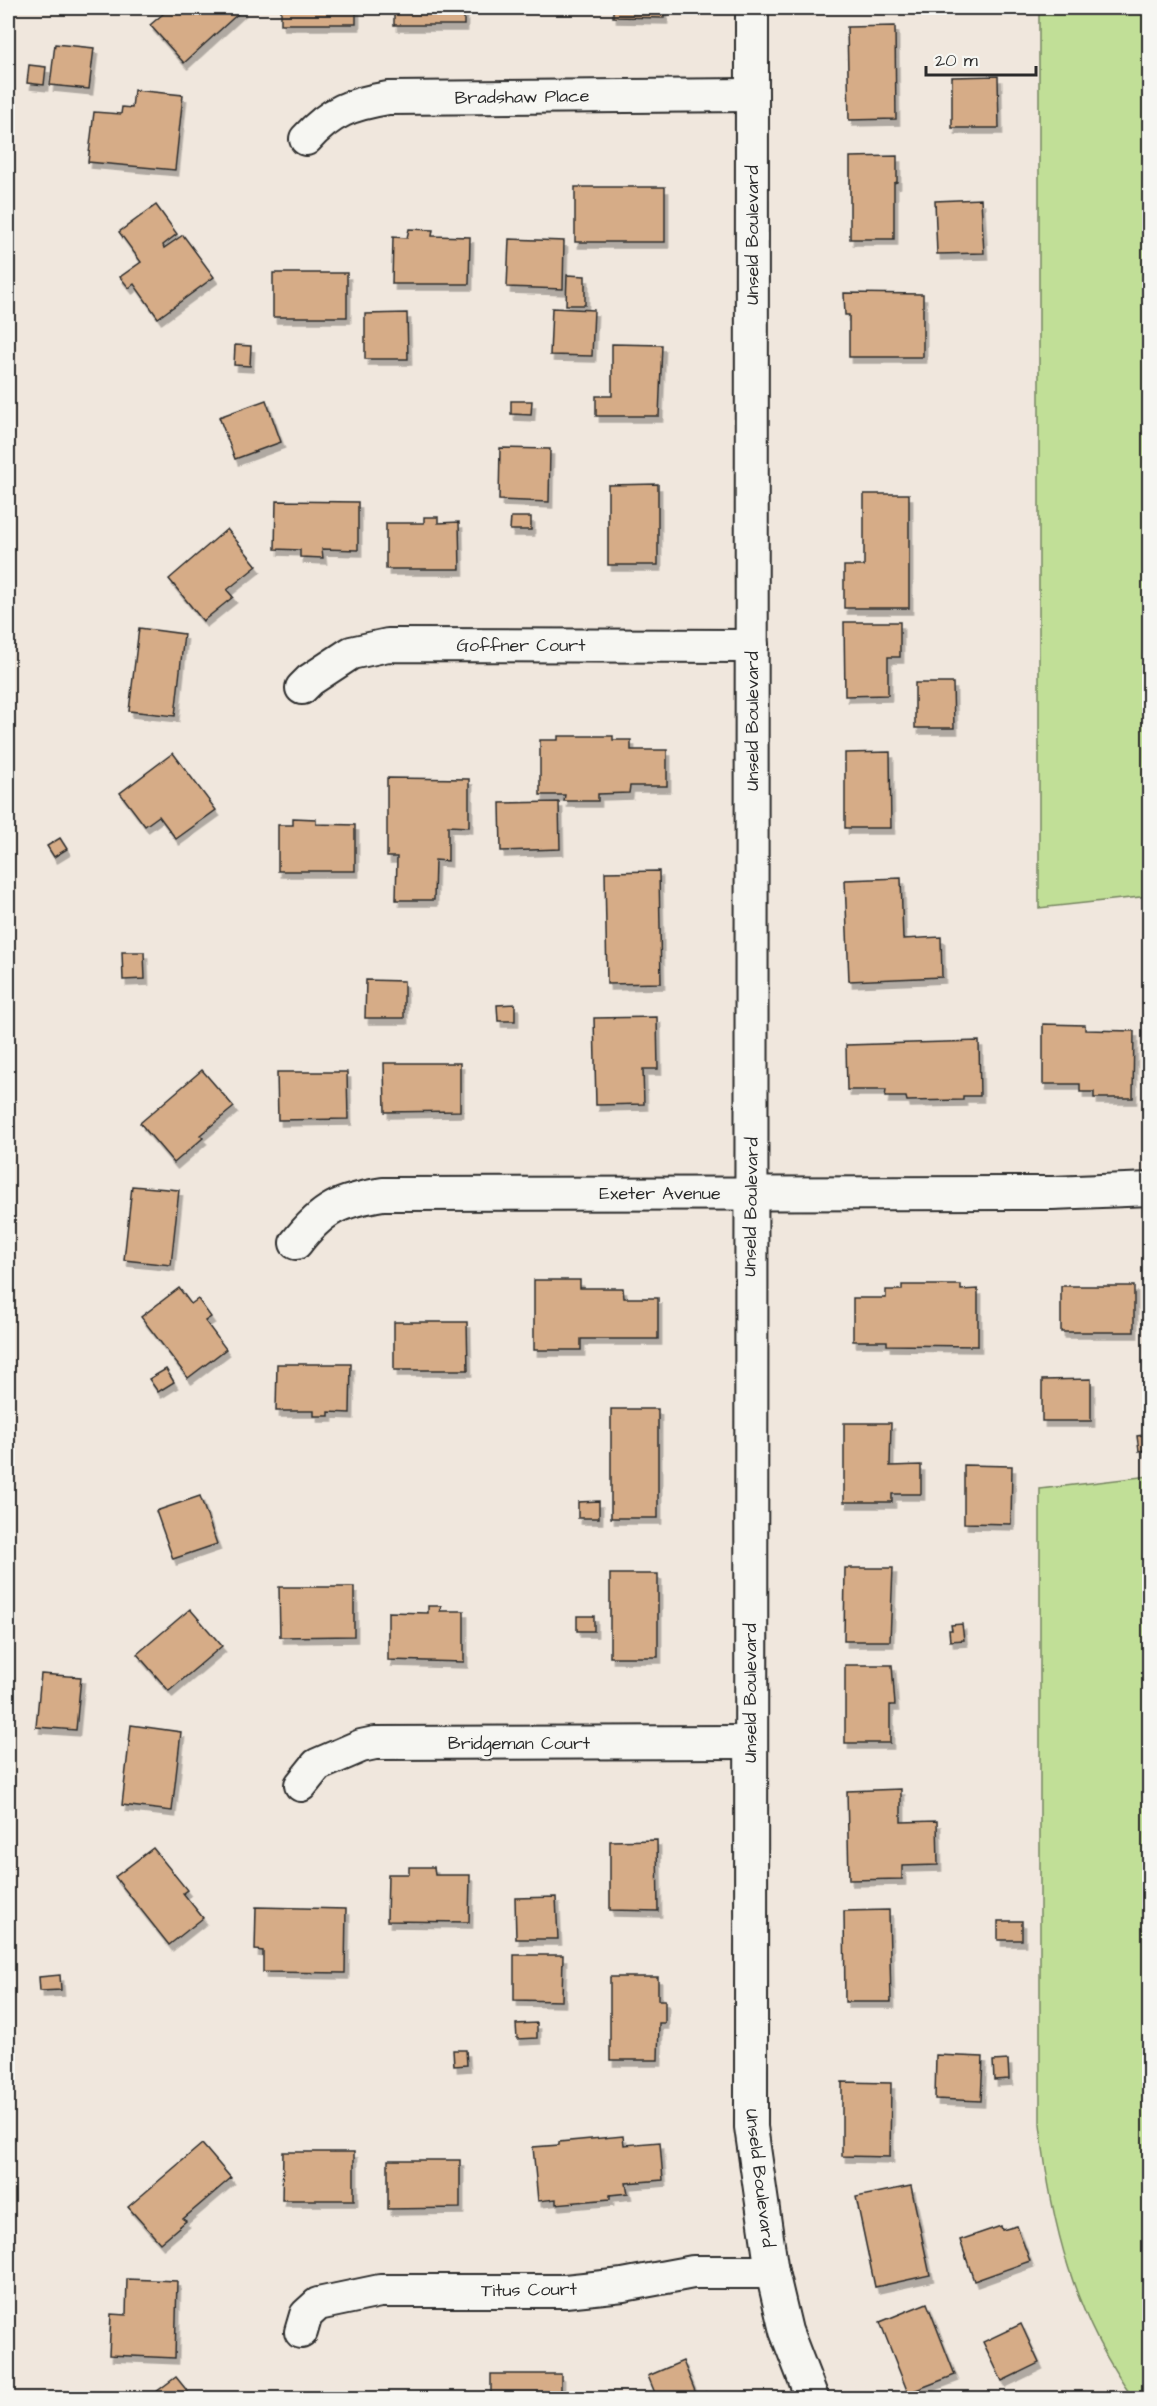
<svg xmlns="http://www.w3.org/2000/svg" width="1157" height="2406" viewBox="0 0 1157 2406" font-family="'Architects Daughter',sans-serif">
<defs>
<filter id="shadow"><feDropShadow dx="3.5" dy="6" stdDeviation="0" flood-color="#0004"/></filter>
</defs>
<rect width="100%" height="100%" fill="#f0e7dd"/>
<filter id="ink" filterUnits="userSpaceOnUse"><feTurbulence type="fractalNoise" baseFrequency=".0167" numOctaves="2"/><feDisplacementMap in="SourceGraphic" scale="12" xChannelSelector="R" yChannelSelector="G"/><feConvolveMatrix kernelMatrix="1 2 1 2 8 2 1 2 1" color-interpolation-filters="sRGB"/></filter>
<g filter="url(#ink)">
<g fill="#c1df97" stroke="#768561" stroke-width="1.5">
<path d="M1039 8H1150L1149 896 1039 908Z"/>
<path d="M1149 1476 1150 2398H1133C1074 2316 1051 2224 1040 2124V1489Z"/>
</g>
<g fill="#d6ac87" stroke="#2b2b2b" stroke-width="1.5" filter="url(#shadow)">
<path d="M170 8H240L242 10 184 63 150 25Z"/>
<rect x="281" y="8" width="75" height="16"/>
<rect x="394" y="8" width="70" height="17"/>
<path d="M613 8H664V18L613 17Z"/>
<path d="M895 26 896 119 849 120 847 27Z"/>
<path d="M55 44 94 48 89 89 50 85Z"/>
<path d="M29 65 46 67 44 85 27 83Z"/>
<path d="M998 76 999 128H952V77Z"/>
<path d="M134 90 183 95 175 170 88 162 94 112 121 114 122 107 132 108Z"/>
<path d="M897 156V182L894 183V239H850V157Z"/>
<rect x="575" y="187" width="90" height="55"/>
<path d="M981 199 984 253 937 254 935 201Z"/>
<path d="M156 205 177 234 163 245 164 248 183 235 214 277 158 318 134 284 129 288 120 277 141 262 119 232Z"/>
<path d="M409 229 433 230 432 236 470 237 469 284H392L393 237 407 238Z"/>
<path d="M509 239 564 241 563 289 507 287Z"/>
<rect x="273" y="273" width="74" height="44"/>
<path d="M567 275 585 276V305H566Z"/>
<path d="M844 293 923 294V357H849V315H845Z"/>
<path d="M552 308 594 310 592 356 550 355Z"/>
<path d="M407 313 408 359H365V314Z"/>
<path d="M612 344 662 345 659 416H596V396H612Z"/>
<path d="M235 345 251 346 250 366 234 365Z"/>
<path d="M266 400 281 442 235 459 219 417Z"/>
<path d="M511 401H532L531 415 511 414Z"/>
<path d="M500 448 550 449 549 502 499 500Z"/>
<path d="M658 484V565H608V485Z"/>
<path d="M864 494H909V608H844V566H864Z"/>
<path d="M276 501 358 502V550L322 549 323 558 300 557V550L275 549Z"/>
<path d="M424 517H438V523L459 522 460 569H386V523H424Z"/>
<path d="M511 517H531V530H510Z"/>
<path d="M227 529 257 566 227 590 233 597 203 621 169 579Z"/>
<path d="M844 622H900V657H888V695L845 696Z"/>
<path d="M139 628 184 634 175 716 129 711Z"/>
<path d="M915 683H953L954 728H915Z"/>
<path d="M558 736H613V740H631V750H667V786H630L629 793 598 794V801H564L565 795H540V740H558Z"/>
<path d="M890 752 891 828H845V753Z"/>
<path d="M173 753 216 810 176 839 159 816 145 826 120 793Z"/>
<path d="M387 778 469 779V827L448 826V861L435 860 434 900H396L397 857H387Z"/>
<path d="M559 802 560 849 501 851 500 803Z"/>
<path d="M293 818 316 819V824L355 825V871H278V825H293Z"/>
<path d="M60 838 67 849 54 857 47 846Z"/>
<path d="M659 871 661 983 607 984 605 872Z"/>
<path d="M901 878 903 939 941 937 942 977 849 981 845 880Z"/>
<path d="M122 952H144L145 979 123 980Z"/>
<path d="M366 980 404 981V1018H365Z"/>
<path d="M515 1004V1021H498L497 1005Z"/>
<path d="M657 1017 658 1069H643L644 1104 596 1105 594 1018Z"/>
<path d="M1043 1024 1085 1025V1030L1134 1031 1133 1098H1094V1092H1080V1084H1043Z"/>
<path d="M979 1041 980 1096H963V1100L907 1101 906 1097H885L886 1090H847L846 1045Z"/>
<path d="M384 1063H460V1111L385 1112Z"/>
<path d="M202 1070 234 1107 200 1135 203 1138 174 1163 140 1123Z"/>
<path d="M277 1072H347L348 1119 278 1120Z"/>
<path d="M132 1186 179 1190 171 1265 124 1260Z"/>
<path d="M534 1280H580V1288H623L624 1298H658V1339H581V1350H534Z"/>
<path d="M902 1285H961V1290L978 1289V1346L887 1345V1341H853V1298H886V1290H902Z"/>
<rect x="1061" y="1286" width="73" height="46"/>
<path d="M179 1288 191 1304 198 1299 211 1317 205 1321 226 1349 188 1378 141 1317Z"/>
<path d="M394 1322H467L468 1370H394Z"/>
<path d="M277 1364H351L350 1413 329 1412V1416H314V1411H276Z"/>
<path d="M166 1369 174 1382 158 1392 149 1379Z"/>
<path d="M1091 1379V1421H1042V1380Z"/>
<rect x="611" y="1409" width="47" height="109"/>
<path d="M844 1423H891L890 1466 921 1465V1494H892V1502H844Z"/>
<path d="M1150 1434V1449L1139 1451 1137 1436Z"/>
<path d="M964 1465 1012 1466 1011 1524 964 1523Z"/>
<path d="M200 1496 217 1544 173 1559 156 1511Z"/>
<path d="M599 1501V1518H578V1502Z"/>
<path d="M845 1568H893L890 1641H844Z"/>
<rect x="610" y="1574" width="48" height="83"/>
<path d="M279 1587H354V1636L280 1637Z"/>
<path d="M428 1606H441L440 1611H464V1662L388 1660V1612L428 1613Z"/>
<path d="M190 1609 222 1646 169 1691 137 1654Z"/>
<rect x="577" y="1616" width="17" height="15"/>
<path d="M962 1624 964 1640 950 1641 949 1630H952L951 1625Z"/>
<path d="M845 1665H892L895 1705H890V1743H845Z"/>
<path d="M41 1674 81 1677 76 1730 36 1727Z"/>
<path d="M131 1725 181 1732 172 1811 122 1805Z"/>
<path d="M901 1789V1822L937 1821 938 1865 902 1866V1879L849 1880 847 1791Z"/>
<path d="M657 1840 658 1911 610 1910V1841Z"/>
<path d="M153 1848 187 1890 183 1893 203 1918 169 1945 115 1877Z"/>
<path d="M409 1867H434L435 1875H470L469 1922 387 1921 388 1874H409Z"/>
<path d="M556 1897 558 1939H516L515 1898Z"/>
<path d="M256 1907 346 1909 345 1973 263 1972V1951L255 1950Z"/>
<path d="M889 1910 891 2002H845L844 1911Z"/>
<rect x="998" y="1921" width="24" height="19"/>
<path d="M514 1955H563L562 2001 514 2000Z"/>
<path d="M60 1975 61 1990 40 1991 39 1977Z"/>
<path d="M610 1977H658V2000H665V2023H659L658 2060H610Z"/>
<path d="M537 2023V2038L517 2039 516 2024Z"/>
<path d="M453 2050H466L467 2065 454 2066Z"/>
<path d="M936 2055 983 2057 981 2101 935 2099Z"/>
<path d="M1008 2060 1009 2079 994 2080 993 2061Z"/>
<path d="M842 2082 891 2083 890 2157 842 2156Z"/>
<path d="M623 2136 624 2145 660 2142 663 2180 626 2183 628 2193 610 2195V2199L556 2204V2199L538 2201 533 2147 559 2145V2142Z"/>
<path d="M202 2144 231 2178 183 2219 186 2221 160 2243 128 2207Z"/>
<path d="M283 2152H354V2200H282Z"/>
<path d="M388 2160H460V2208L388 2209Z"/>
<path d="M911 2186 930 2275 875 2287 856 2197Z"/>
<path d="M1001 2226 1002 2230 1017 2226 1030 2261 974 2281 960 2240Z"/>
<path d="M127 2279 177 2281 175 2358 109 2355 111 2314 126 2315Z"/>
<path d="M927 2303 955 2375 908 2393 880 2322Z"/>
<path d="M1021 2324 1039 2363 1002 2381 983 2342Z"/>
<path d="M683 2361 697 2396 706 2392 709 2398H657L648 2376Z"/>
<rect x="491" y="2374" width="70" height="24"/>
<path d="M176 2377 193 2398H148Z"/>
</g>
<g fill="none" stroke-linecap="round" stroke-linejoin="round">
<g stroke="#2b2b2b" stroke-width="36">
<g id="street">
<path d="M752 8 751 2127 772 2272 786 2331 812 2398"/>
<path d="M306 139C331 111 352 104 388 98L752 95"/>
<path d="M302 688 310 680 351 653 388 645 752 646"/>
<path d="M296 1243C323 1208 340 1201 383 1194L1052 1193 1150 1189"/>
<path d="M301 1785 317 1765 361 1746 375 1743 751 1742"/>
<path d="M301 2332 306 2315 318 2304 380 2291H565L623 2285 693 2272H772"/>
</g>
</g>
<use href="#street" stroke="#f6f6f2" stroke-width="32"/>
</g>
</g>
<g text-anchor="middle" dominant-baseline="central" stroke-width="6" stroke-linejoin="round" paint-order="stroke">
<g font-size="18" fill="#2b2b2b" stroke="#f6f6f2">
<text transform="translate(522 97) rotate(-1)">Bradshaw Place</text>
<text transform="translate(752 235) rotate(-90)">Unseld Boulevard</text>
<text x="521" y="645">Goffner Court</text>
<text transform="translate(752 721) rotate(-90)">Unseld Boulevard</text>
<text x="660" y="1193">Exeter Avenue</text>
<text transform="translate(751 1207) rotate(-89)">Unseld Boulevard</text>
<text transform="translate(750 1693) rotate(-90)">Unseld Boulevard</text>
<text x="519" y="1743">Bridgeman Court</text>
<text transform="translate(760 2178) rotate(83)">Unseld Boulevard</text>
<text transform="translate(529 2290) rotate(-1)">Titus Court</text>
</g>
</g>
<rect width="1157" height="2406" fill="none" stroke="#f6f6f2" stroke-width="30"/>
<rect x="15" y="15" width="1127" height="2376" fill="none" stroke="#2b2b2b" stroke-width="2" filter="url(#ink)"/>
<path d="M926 66v9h110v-9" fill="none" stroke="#2b2b2b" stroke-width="3"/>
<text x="935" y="66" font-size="18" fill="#2b2b2b" stroke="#f6f6f2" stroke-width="4.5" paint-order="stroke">20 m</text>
</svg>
